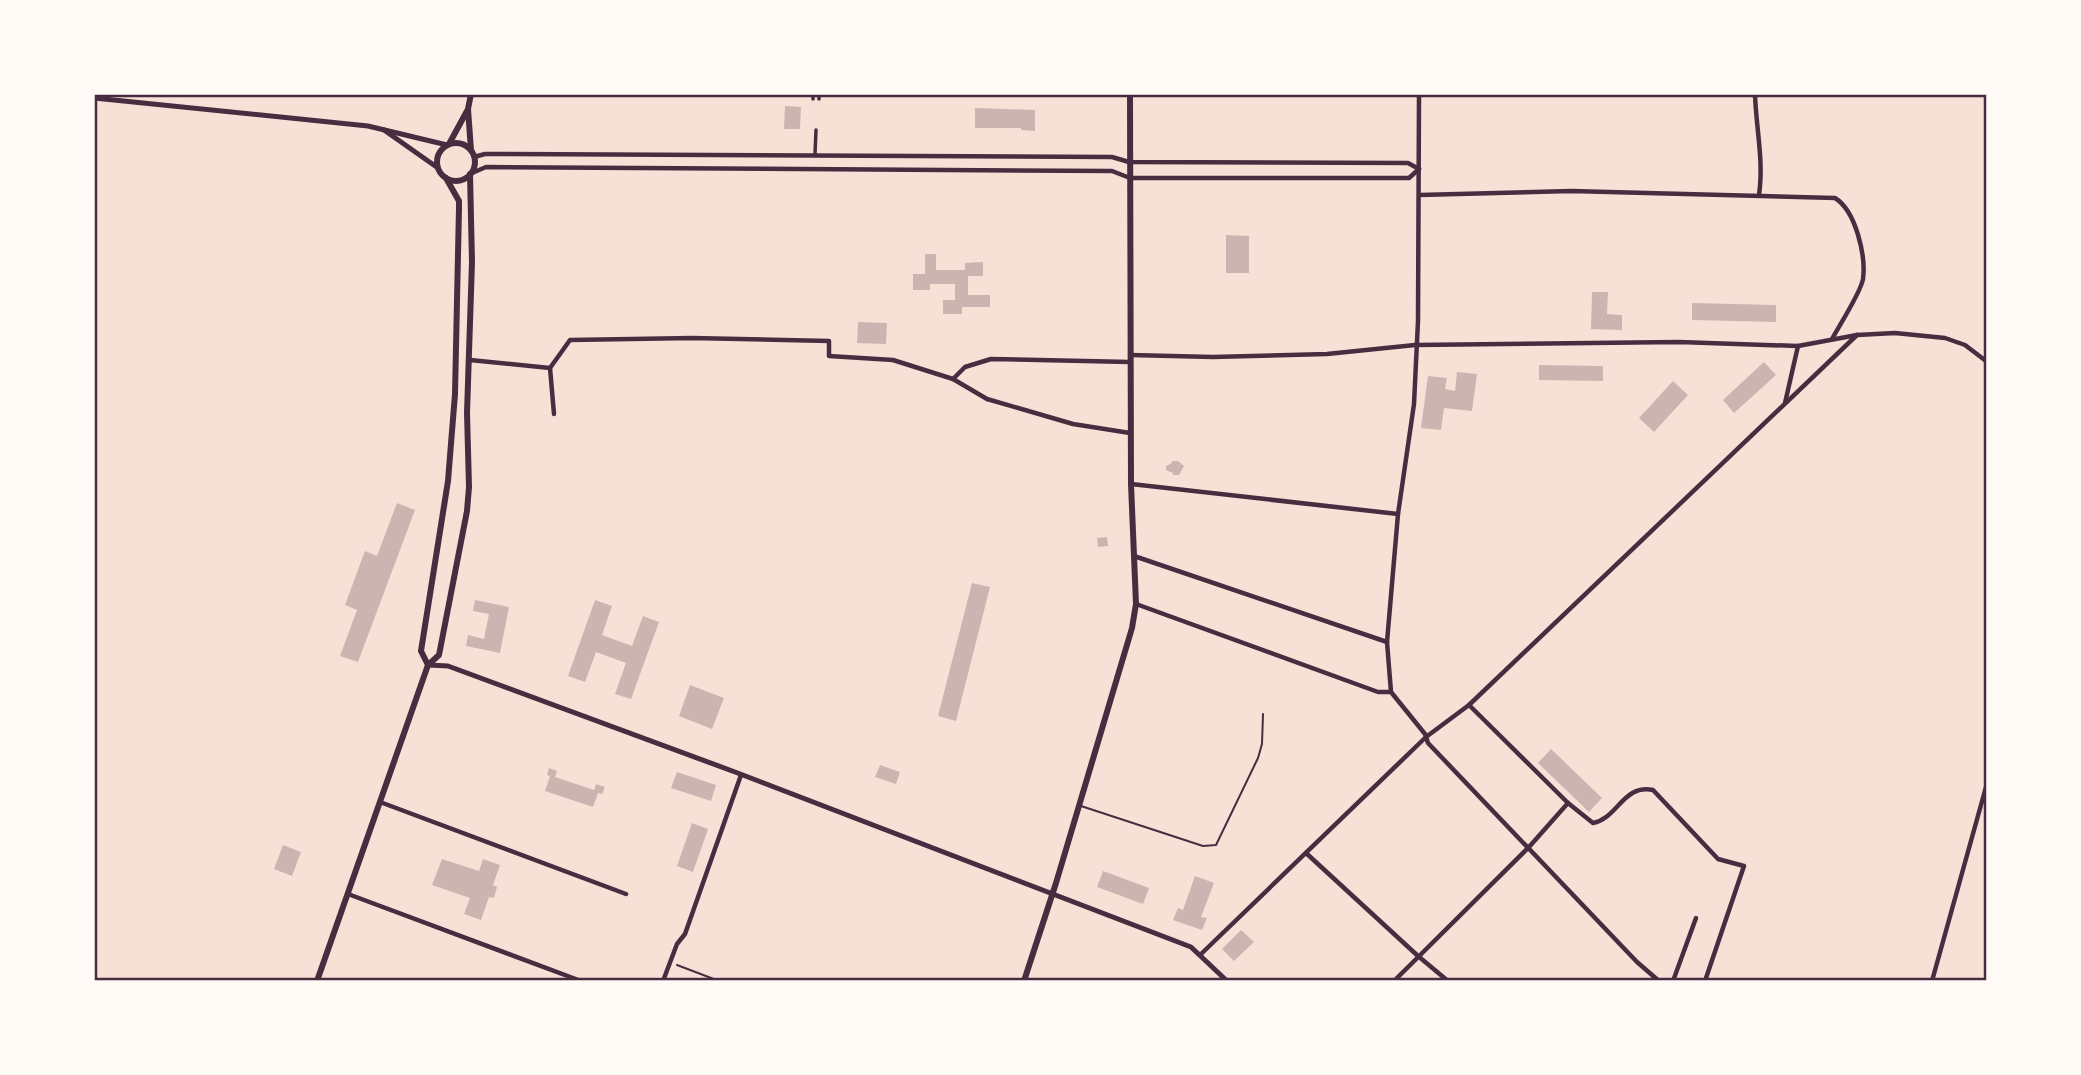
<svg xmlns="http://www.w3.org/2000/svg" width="2081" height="1075" viewBox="0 0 2081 1075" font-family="Inter,sans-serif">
<rect width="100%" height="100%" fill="#f7e1d7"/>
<g fill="#ccb4b1">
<path d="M785 106 801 107 800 129H784Z"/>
<path d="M975 108 1035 110V131L1021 130V128H975Z"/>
<path d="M1226 235 1249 236V273H1226Z"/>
<path d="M925 254H936V270H965V263L983 262V276H968V295H990V307H962V314H943V300H955V284H930V290H913V274H925Z"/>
<path d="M1592 292H1608L1607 314 1622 315V330L1591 329Z"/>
<path d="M1692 303 1776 305V322L1692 320Z"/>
<path d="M858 322 887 323 886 344 857 343Z"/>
<path d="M1764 362 1776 375 1734 413 1723 400Z"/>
<path d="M1539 365 1603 366V381L1539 380Z"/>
<path d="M1457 372 1477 374 1472 411 1444 408 1441 430 1421 428 1428 376 1447 378 1445 389 1455 391Z"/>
<path d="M1673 381 1688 395 1654 432 1639 418Z"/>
<path d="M1172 461H1178L1184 466 1179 475H1173V473L1166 470V466L1172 463Z"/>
<path d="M397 503 415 510 358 662 340 656 357 610 345 605 365 551 377 556Z"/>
<path d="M1107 537 1108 546 1098 547 1097 538Z"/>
<path d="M972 583 990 587 956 721 938 716Z"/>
<path d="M475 600 509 607 500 653 466 646 468 635 484 639 489 614 473 611Z"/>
<path d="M595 600 612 606 602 635 632 646 643 616 659 622 631 699 615 694 626 663 596 652 585 682 568 676Z"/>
<path d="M690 685 724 698 712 729 679 716Z"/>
<path d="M1551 749 1602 798 1589 812 1538 763Z"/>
<path d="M880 765 900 772 896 784 875 777Z"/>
<path d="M549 768 557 771 555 777 594 790 596 784 605 787 602 794 598 793 593 807 545 791 550 776 547 775Z"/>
<path d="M677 772 716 785 711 801 671 788Z"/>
<path d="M692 823 708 829 693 872 677 866Z"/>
<path d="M283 845 301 852 292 876 274 869Z"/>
<path d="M442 859 479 871 483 859 500 865 493 885 497 887 494 898 489 897 481 920 464 914 470 898 432 885Z"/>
<path d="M1103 871 1149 888 1143 904 1097 887Z"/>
<path d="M1195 876 1214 883 1201 917 1207 918 1202 930 1173 920 1178 908 1183 910Z"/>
<path d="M1241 930 1254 942 1234 961 1222 949Z"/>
</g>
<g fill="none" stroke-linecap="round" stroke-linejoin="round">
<path stroke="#4a2c40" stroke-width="2" d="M677 965 719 981"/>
<path stroke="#4a2c40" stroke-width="2" d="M1081 806 1203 846 1216 845 1258 758 1262 744 1263 714"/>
<g stroke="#4a2c40" stroke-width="3.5">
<path d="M813 99V94"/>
<path d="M819 99V94"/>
<path d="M815 154 816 130"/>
</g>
<g stroke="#4a2c40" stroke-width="4.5">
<path d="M1755 94C1756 128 1764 161 1759 195"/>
<path d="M474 157 485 154 1112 157 1129 162 1408 163 1419 169"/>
<path d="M472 173 486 167 1112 171 1130 178H1409L1419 169"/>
<path d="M1419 195 1571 191 1835 198C1856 211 1866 256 1863 279 1861 292 1839 326 1832 339"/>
<path d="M1130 355 1213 357 1327 354 1415 345 1679 342 1798 346 1857 335 1895 333 1945 338 1965 345 1986 361"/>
<path d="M470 360 550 368 570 340 692 338 829 341V356L893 360 953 379 987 399 1073 424 1130 433"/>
<path d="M550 368 554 414"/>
<path d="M953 379 965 367 991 359 1130 362"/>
<path d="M1785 403 1798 346"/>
<path d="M1131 484 1398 514"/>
<path d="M1134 556 1387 642"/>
<path d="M1136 604 1378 692H1391L1425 734 1428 743 1637 962 1659 981"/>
<path d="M1391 692 1387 642 1398 514 1414 404 1418 321 1419 94"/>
<path d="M1469 705 1568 803 1593 823C1618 818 1623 784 1653 790L1718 859 1744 866 1705 981"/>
<path d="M380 802 626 894"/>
<path d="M1306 853 1418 956 1448 981"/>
<path d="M348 894 581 981"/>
<path d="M1200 955 1426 737 1469 705 1857 335"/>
<path d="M663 981 677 944 685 934 741 775"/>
<path d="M1394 981 1529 847 1568 803"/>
<path d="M1673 981 1696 918"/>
<path d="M1932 981 1986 787"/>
</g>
<g stroke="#4a2c40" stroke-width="5">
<path d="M94 98 368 126 447 145"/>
<path d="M384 130 438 168"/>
<path d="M428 665 448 666 735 772 1191 947 1227 981"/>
</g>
<g stroke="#4a2c40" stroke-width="6">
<path d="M471 94 468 109 471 150"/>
<circle cx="456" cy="162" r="19"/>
<path d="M449 144 467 111"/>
<path d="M428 665 421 651 448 481 455 394 459 208V201L446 178"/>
<path d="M317 981 428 665 439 655 467 511 469 487 467 413 472 262 470 174"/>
<path d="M1024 981 1056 883 1132 628 1136 604 1131 484 1130 94"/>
</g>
</g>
<rect width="2081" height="1075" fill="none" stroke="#fffaf5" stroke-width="192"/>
<rect x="96" y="96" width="1889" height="883" fill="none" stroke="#4a2c40" stroke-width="2.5"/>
</svg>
